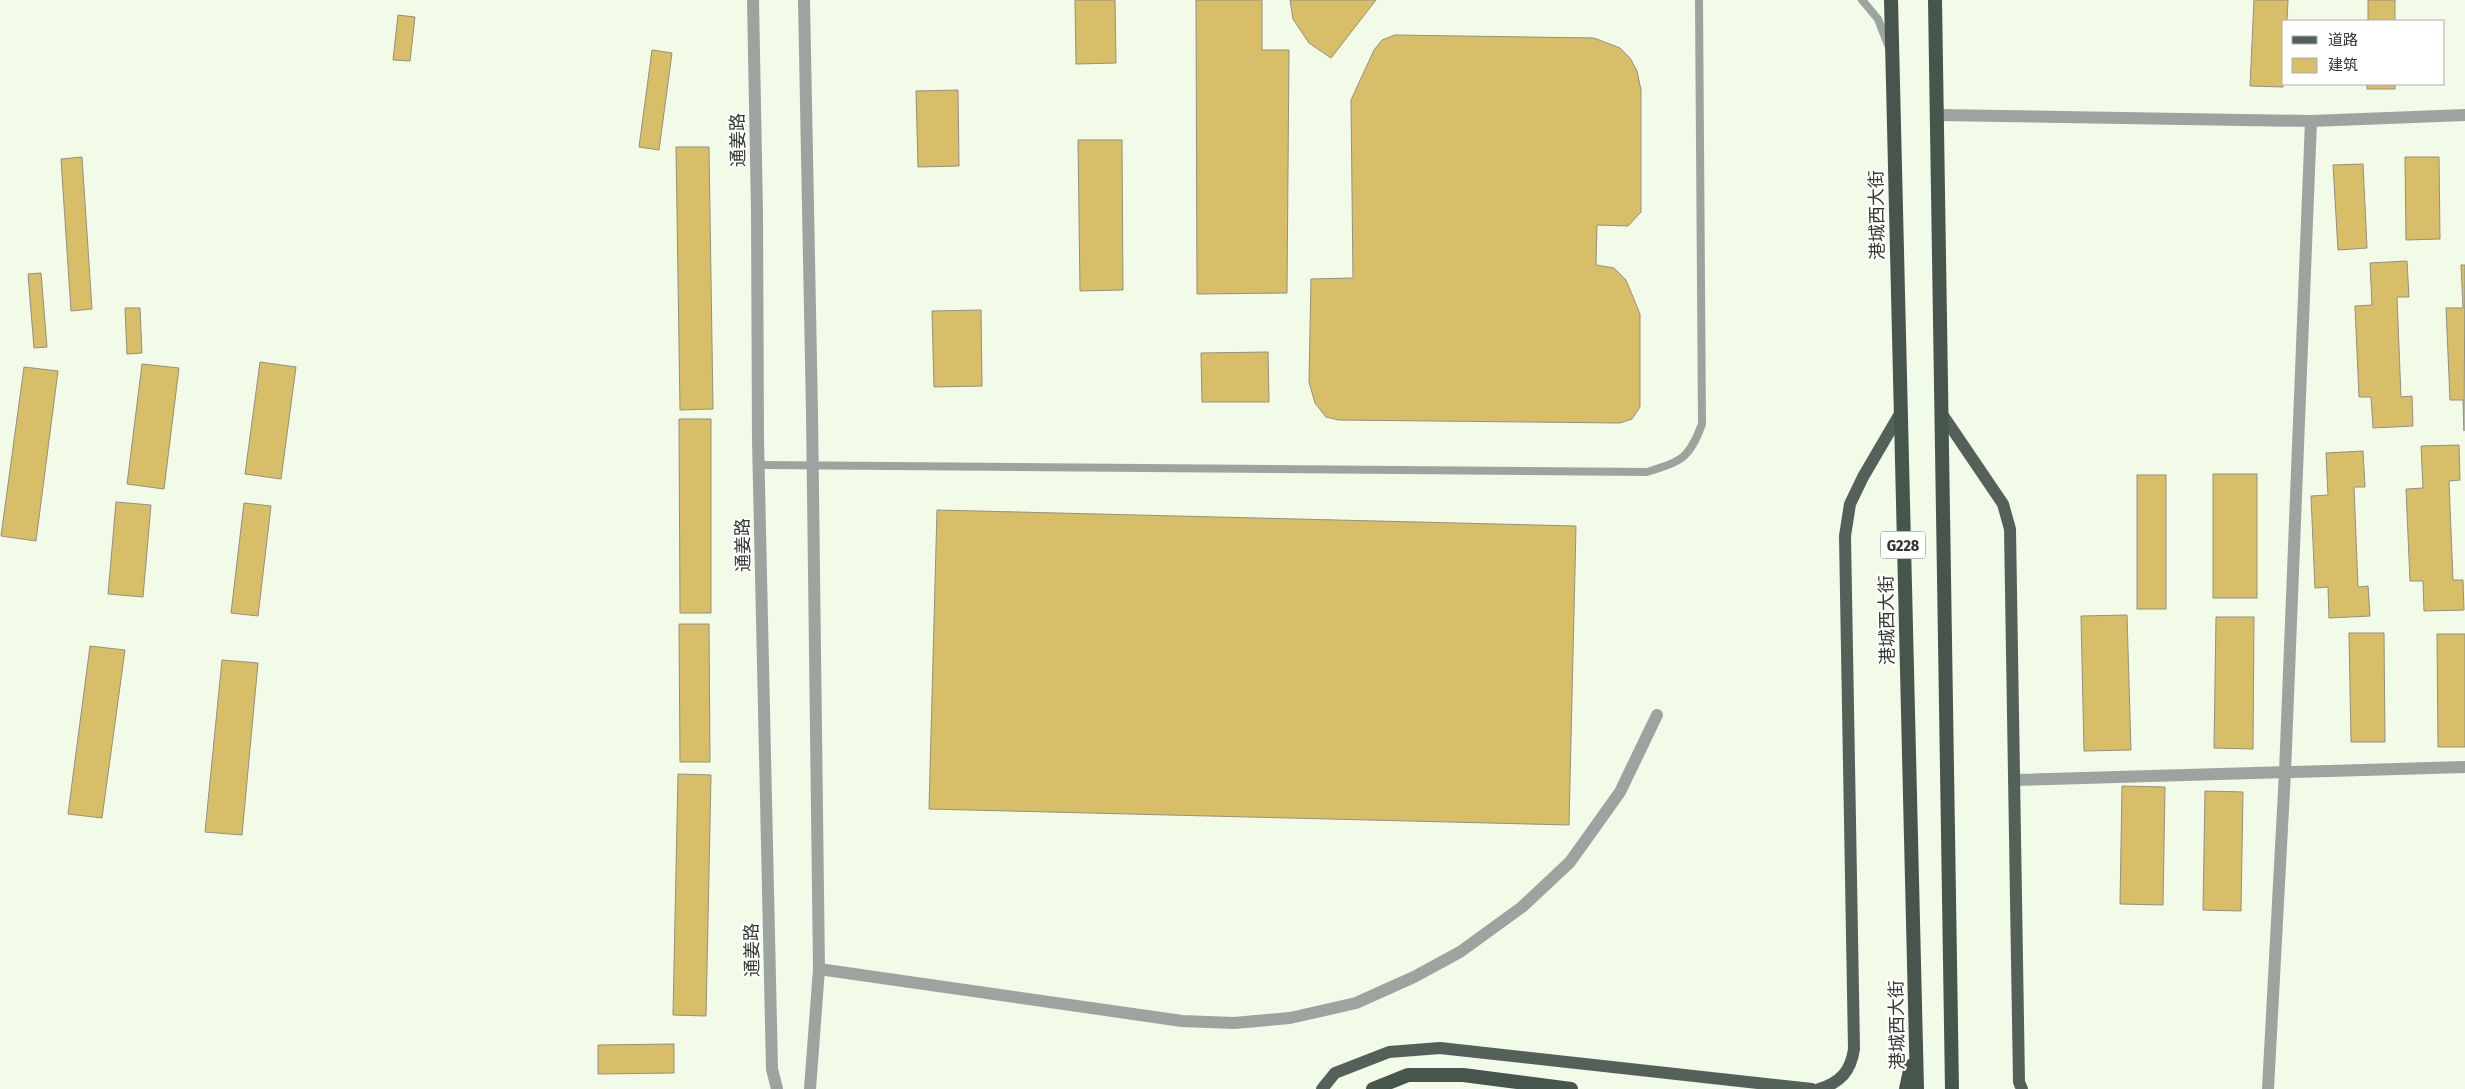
<svg xmlns="http://www.w3.org/2000/svg" width="2465" height="1089" viewBox="0 0 2465 1089" font-family="'Fira Sans Condensed','Noto Sans SC',sans-serif">
<rect width="100%" height="100%" fill="#f2fae8"/>
<g fill="#d8be68" stroke="#95907f">
<path d="M1075 0H1115L1116 63 1076 64Z"/>
<path d="M1196 0H1262V50H1289L1287 293 1197 294Z"/>
<path d="M1290 0H1376L1331 58 1309 43 1293 19Z"/>
<path d="M2254 0H2288L2287 21H2284L2283 87 2250 86Z"/>
<rect x="2368" y="0" width="27" height="21"/>
<path d="M398 15 415 17 410 61 393 60Z"/>
<path d="M1395 35 1594 38 1620 48 1630 58 1637 71 1641 90V212L1628 226 1597 225 1596 265 1614 268 1626 280 1640 314V407L1632 419 1620 423 1339 420 1326 417 1315 403 1309 382 1311 279 1353 278 1351 100 1374 50 1382 40Z"/>
<path d="M652 50 672 53 659 150 639 147Z"/>
<rect x="2367" y="84" width="28" height="5"/>
<path d="M958 90 959 166 918 167 916 91Z"/>
<path d="M1078 140H1122L1123 290 1080 291Z"/>
<path d="M676 147H709L713 409 680 410Z"/>
<path d="M82 157 92 309 71 311 61 159Z"/>
<path d="M2405 157H2439L2440 239 2406 240Z"/>
<path d="M2363 164 2367 248 2338 250 2333 165Z"/>
<path d="M2407 261 2409 297H2397L2401 397 2412 396 2413 426 2373 428 2371 397H2359L2355 306 2372 305 2370 263Z"/>
<path d="M2461 265H2465L2464 431 2463 400H2450L2446 308H2463Z"/>
<path d="M41 273 47 347 34 348 28 274Z"/>
<path d="M125 308H140L142 353 127 354Z"/>
<path d="M981 310 982 386 934 387 932 311Z"/>
<path d="M1268 352 1269 402H1202L1201 353Z"/>
<path d="M260 362 296 367 281 479 245 474Z"/>
<path d="M142 364 179 368 164 489 127 484Z"/>
<path d="M24 367 58 371 36 541 1 536Z"/>
<path d="M679 419H711V613H680Z"/>
<path d="M2459 445 2460 480 2449 481 2453 580H2463L2464 610 2424 611 2423 581H2410L2406 489 2423 488 2421 446Z"/>
<path d="M2363 451 2365 487H2354L2358 587 2368 586 2370 616 2329 618 2328 587 2315 588 2311 496 2328 495 2326 453Z"/>
<rect x="2213" y="474" width="44" height="124"/>
<rect x="2137" y="475" width="29" height="134"/>
<path d="M116 502 151 505 143 597 108 594Z"/>
<path d="M244 503 271 506 258 616 231 613Z"/>
<path d="M937 510 1576 526 1569 825 929 809Z"/>
<path d="M2127 615 2131 750 2084 751 2081 616Z"/>
<path d="M2216 617H2254L2253 749 2214 748Z"/>
<path d="M679 624H709L710 762H680Z"/>
<path d="M2349 633H2384L2385 742H2351Z"/>
<path d="M2437 634H2465V747H2438Z"/>
<path d="M90 646 125 650 102 818 68 814Z"/>
<path d="M222 660 258 663 242 835 205 832Z"/>
<path d="M678 774 711 775 706 1016 673 1015Z"/>
<path d="M2122 786 2165 787 2163 905 2120 904Z"/>
<path d="M2205 791 2243 792 2241 911 2203 910Z"/>
<path d="M674 1044V1073L598 1074V1045Z"/>
</g>
<g fill="none" stroke-linecap="round" stroke-linejoin="round">
<g stroke="#9ca4a0" stroke-width="8">
<path d="M1862 0 1878 19 1888 45"/>
<path d="M759 465 1647 472C1682 461 1689 459 1702 424L1699 0"/>
</g>
<g stroke="#9ca4a0" stroke-width="12">
<path d="M2014 780 2465 767"/>
<path d="M819 969 1182 1021 1234 1023 1290 1018 1356 1003 1414 977 1460 952 1522 907 1570 862 1620 792 1657 715"/>
<path d="M2268 1089 2285 772 2311 121"/>
</g>
<g stroke="#9ca4a0" stroke-width="12">
<path d="M753 0 757 211 758 440 772 1069 777 1089"/>
<path d="M804 0 812 413 819 969 810 1089"/>
<path d="M1938 115 2311 121 2465 115"/>
</g>
<g stroke="#536159" stroke-width="12">
<path d="M1942 414 2003 504 2010 529 2019 1082 2022 1089"/>
<path d="M1322 1089 1335 1073 1389 1052 1440 1048 1812 1089"/>
<path d="M1819 1089C1840 1083 1851 1071 1854 1049L1845 536 1850 504 1863 477 1901 412"/>
</g>
<g stroke="#46564d" stroke-width="14">
<path d="M1891 0 1917 1089"/>
<path d="M1935 0 1952 1089"/>
<path d="M1373 1089 1408 1075H1463L1571 1089"/>
<path d="M1906 1089 1911 1066"/>
</g>
</g>
<g text-anchor="middle" dominant-baseline="central" stroke-width="4" stroke-linejoin="round" paint-order="stroke">
<rect fill="#fff" stroke="#70736d" stroke-width="1" x="1880.5" y="531.5" width="45" height="27" rx="4"/>
<g font-size="16" font-weight="bold" fill="#33372f">
<text x="1903" y="545">G228</text>
</g>
<g font-size="18" fill="#33372f" stroke="#fff">
<text transform="translate(738 140) rotate(-91)">通姜路</text>
<text transform="translate(1877 215) rotate(-91)">港城西大街</text>
<text transform="translate(743 545) rotate(-91)">通姜路</text>
<text transform="translate(1887 620) rotate(-91)">港城西大街</text>
<text transform="translate(752 950) rotate(-91)">通姜路</text>
<text transform="translate(1897 1025) rotate(-91)">港城西大街</text>
</g>
</g>
<rect x="2282" y="20" width="162" height="65" fill="#ffffff" stroke="#adafac"/>
<rect x="2292" y="36" width="25" height="8" fill="#536159" stroke="#adafac"/>
<text x="2328" y="45" font-size="15" fill="#33372f">道路</text>
<rect x="2292" y="58" width="25" height="15" fill="#d8be68" stroke="#adafac"/>
<text x="2328" y="70" font-size="15" fill="#33372f">建筑</text>
</svg>
